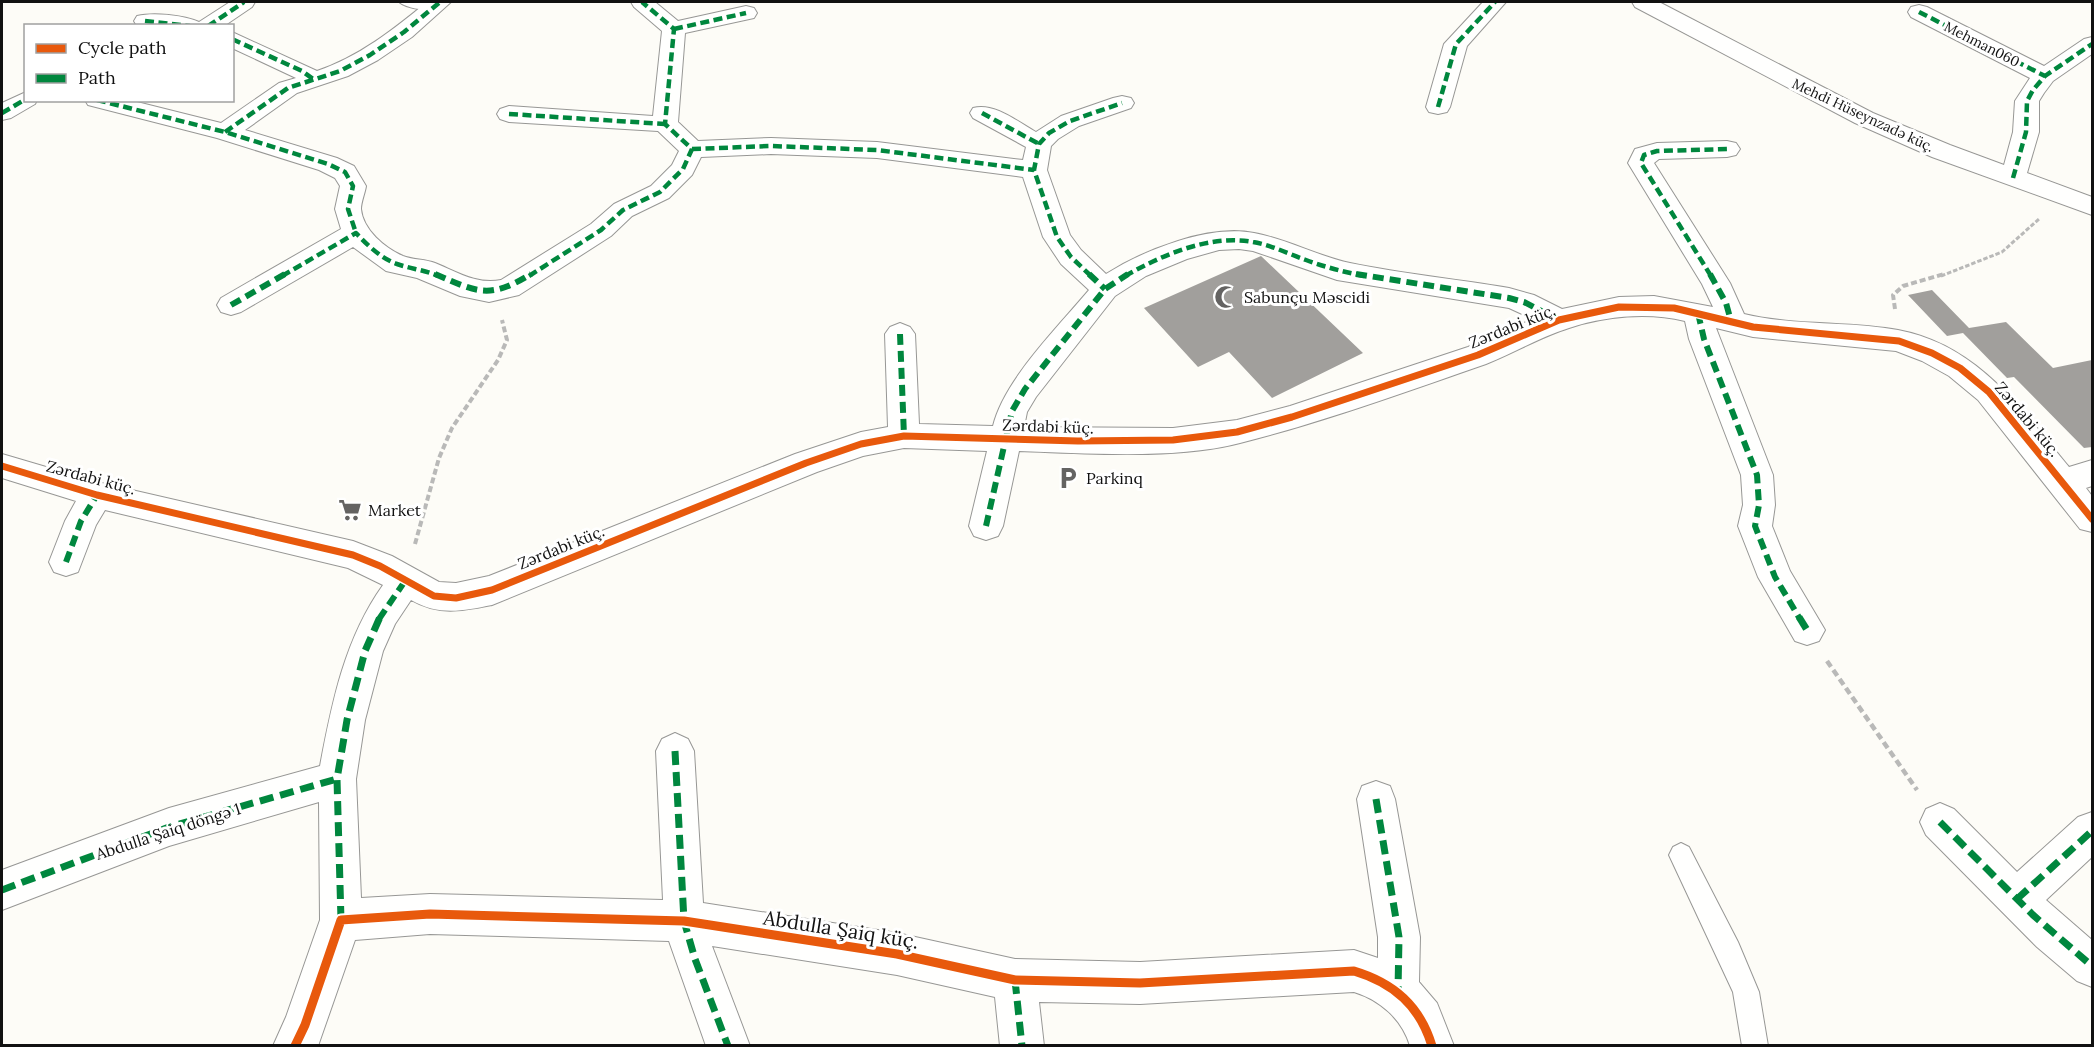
<svg xmlns="http://www.w3.org/2000/svg" width="2094" height="1047" viewBox="0 0 2094 1047" font-family="Lora,serif">
<rect width="100%" height="100%" fill="#fdfcf7"/>
<g fill="#a19f9c">
<path d="M1261 256 1363 353 1272 398 1229 352 1198 367 1144 308Z"/>
<path d="M1932 290 1969 328 2006 322 2053 368 2092 360V447L2084 448 2014 377 2007 378 1963 333 1947 336 1908 295Z"/>
</g>
<g fill="none" stroke-linecap="round" stroke-linejoin="round">
<g stroke="#979795" stroke-width="2">
<g id="service">
<path d="M399 2 440 3 442 6C434 13 407 9 399 2Z"/>
<path d="M1681 843 1689 847 1738 942 1759 992 1768 1046H1742L1733 992 1669 855 1673 847Z"/>
</g>
</g>
<g stroke="#979795" stroke-width="2">
<g id="minor">
<path d="M230 2H255L252 7 224 26H137L134 21 137 16C153 12 184 15 199 22Z"/>
<path d="M427 2H451L412 37 378 60 348 76 297 93 245 130 337 158 354 166 366 186C365 193 361 202 361 209 363 230 385 248 403 256 413 260 425 259 435 263 457 272 477 285 501 280L591 224 614 204 651 186 672 165 679 151 658 131 509 122 500 119 497 114 500 109 509 106 653 116 662 31 634 7 631 2H655L678 21 746 6 754 8 757 13 754 18 685 33 678 122 698 141 771 138 877 142 1023 160 1026 147 973 118 970 113 973 108C994 102 1018 122 1036 132L1061 116 1113 98 1122 96 1131 98 1134 103 1131 108 1079 126 1058 139 1051 146 1047 170 1070 235 1081 250 1106 274C1144 250 1209 224 1254 233 1287 239 1317 256 1350 263 1403 274 1456 279 1509 288L1534 295 1562 309 1619 297 1654 296 1713 307 1702 284 1628 163 1635 149 1657 143 1727 141 1736 143 1740 149 1736 155 1727 157 1659 159 1654 163 1730 283 1744 314C1794 326 1848 321 1898 330 1978 345 2021 409 2069 467L2092 460V486L2086 488 2092 496V532L2080 529 1978 400 1949 376 1922 361 1896 351 1753 337 1716 328 1773 475 1775 505 1772 526 1790 571 1825 630 1819 641 1807 645 1795 641 1758 577 1738 526 1743 505 1741 475 1689 339 1685 321C1648 312 1606 316 1569 328 1540 337 1514 353 1486 364 1405 392 1323 422 1240 443 1176 460 1085 453 1019 451L1003 526 998 536 986 540 974 536 969 526 987 451 904 448 863 456 817 472 492 605C462 611 439 616 411 600L395 624 383 651 365 720 356 779 361 898 430 894 663 900 656 751 662 739 675 733 688 739 694 751 703 903 897 933 1015 959 1140 962 1354 950 1378 958V937L1357 799 1362 786 1376 781 1390 786 1395 799 1420 937 1419 982 1437 1003 1454 1046H1410C1402 1019 1380 1000 1354 992L1140 1004 1039 1002 1044 1046H1000L995 997 897 975 712 946 750 1046H706L669 941 430 934 355 940 318 1046H273L286 1017 320 920 319 802 169 846 2 910V870L169 808 320 766C332 702 345 638 383 585L348 568 105 510 96 525 78 572 66 576 54 572 49 562 65 521 76 501 2 478V454L97 482 353 541 392 556 439 582 456 583 489 576 795 454 861 432 888 427 885 334 890 327 900 323 910 327 915 334 919 424 993 426C1004 380 1058 327 1089 290L1061 264 1043 237 1023 177 877 158 771 154 701 157 692 175 669 198 632 216 611 236 519 295 489 302 460 296 417 278 386 271 353 247 241 312 231 315 221 312 217 305 221 298 341 229 335 209 340 186 335 178 319 170 217 138 88 105 85 100H129L221 123 279 83 296 78 232 48V32L317 71C359 57 394 29 427 2ZM1239 249 1253 251 1337 280 1509 308 1533 319 1468 347 1290 406 1237 420 1173 428 1024 427 1027 412 1036 397 1115 296 1146 276 1187 259 1219 250Z"/>
<path d="M1483 2H1506L1467 46 1450 107 1447 112 1438 114 1429 112 1426 107 1444 44Z"/>
<path d="M1632 2H1659L1873 113 1950 145 2004 165 2013 132 2015 101 2030 78 1911 17 1908 12 1911 7 1919 5 1927 7 2044 66 2084 39 2092 37V54L2053 81 2044 93 2039 101V132L2027 173 2092 197V215L1932 157 1855 123 1635 7Z"/>
<path d="M26 92V100H37L35 104 11 118 2 120V103Z"/>
<path d="M1940 803 1954 809 2017 872 2078 817 2092 812V857L2046 900 2092 940V987L2077 981 2037 947 1926 835 1920 822 1926 809Z"/>
</g>
</g>
<path stroke="#b9b9b8" stroke-width="3" stroke-dasharray="4.5 2" stroke-linecap="butt" d="M1941 276 2002 252 2039 219"/>
<g stroke="#b9b9b8" stroke-width="4" stroke-dasharray="6 3" stroke-linecap="butt">
<path d="M1895 309 1893 295 1903 286 1944 274"/>
<path d="M415 544 439 458 452 428 498 360 507 340 502 320"/>
</g>
<path stroke="#b9b9b8" stroke-width="4.5" stroke-dasharray="7 4" stroke-linecap="butt" d="M1827 661 1917 790"/>
<use href="#service" fill="#fffffe" fill-rule="evenodd"/>
<use href="#minor" fill="#fffffe" fill-rule="evenodd"/>
<g stroke="#00873e" stroke-width="4.5" stroke-dasharray="9 4.5" stroke-linecap="butt">
<path d="M1919 12 2045 76"/>
<path d="M145 21 190 26"/>
<path d="M208 26 244 2"/>
<path d="M674 29 746 13"/>
<path d="M232 39 302 71 313 79"/>
<path d="M97 100 225 132 328 164 345 172 353 186 348 209 356 233"/>
<path d="M1438 107 1456 44 1495 2"/>
<path d="M2 113 26 99"/>
<path d="M982 113 1039 144"/>
<path d="M509 114 665 124"/>
<path d="M225 132 288 88 340 71 370 55 404 32 440 2"/>
<path d="M692 149 771 146 877 150 1034 170"/>
<path d="M2013 178 2026 132 2027 101 2033 90 2045 76 2092 44"/>
<path d="M282 276 356 233C367 245 382 259 397 264 411 269 425 270 438 276"/>
<path d="M529 276 601 230 623 210 660 192 683 169 692 149 665 124 674 29 642 2"/>
<path d="M1091 276 1071 257 1057 237 1034 170 1039 144 1049 133 1070 121 1122 103"/>
<path d="M1125 276C1162 255 1210 234 1253 242 1271 245 1289 254 1306 260 1325 267 1344 272 1364 276"/>
<path d="M1711 276 1641 163 1644 155 1657 151 1727 149"/>
</g>
<g stroke="#00873e" stroke-width="6" stroke-dasharray="11 6" stroke-linecap="butt">
<path d="M435 274C477 292 489 300 531 274"/>
<path d="M1089 274 1105 289"/>
<path d="M1356 274 1509 298 1524 302 1559 320"/>
<path d="M1710 274 1726 303 1731 321"/>
<path d="M231 305 285 274"/>
<path d="M1698 313 1704 339 1757 475 1759 505 1755 526 1775 577 1800 619"/>
<path d="M900 334 904 436"/>
<path d="M986 526 1012 411 1025 389 1105 289 1128 274"/>
<path d="M66 562 81 521 97 495"/>
<path d="M379 619 405 581"/>
</g>
<g stroke="#00873e" stroke-width="7" stroke-dasharray="14 7" stroke-linecap="butt">
<path d="M1799 617 1807 630"/>
<path d="M675 751 684 921 695 959 728 1046"/>
<path d="M1376 799 1399 937 1398 991"/>
<path d="M1940 822 2033 915 2092 966"/>
<path d="M2 890 169 827 337 779"/>
<path d="M2017 899 2092 831"/>
<path d="M341 920 337 779 347 720 365 651 380 617"/>
<path d="M1015 980 1022 1046"/>
</g>
<g stroke="#fff" stroke-width="10">
<path id="cycleway-far1" d="M2 466 97 495 353 555 380 566 434 596 456 598 492 590 806 463 861 444 904 436 1078 441 1173 440 1237 432 1292 417 1478 355 1559 320 1619 307 1674 308 1753 327 1899 341 1932 353 1960 368 1989 392 2092 519"/>
</g>
<g stroke="#fff" stroke-width="13">
<path id="cycleway" d="M295 1046 305 1025 341 920 430 914 684 921 897 954 1015 980 1140 983 1354 971C1394 983 1420 1006 1432 1046"/>
</g>
<use href="#cycleway-far1" stroke="#e8590c" stroke-width="7"/>
<use href="#cycleway" stroke="#e8590c" stroke-width="9"/>
</g>
<defs>
<g id="mosque-bare" transform="scale(1.8)"><path d="M3.5-4.9A6 6 0 1 0 3.5 4.9A5 5 0 1 1 3.5-4.9Z" fill="#646362" stroke="#fff" stroke-width="2.5" paint-order="stroke"/></g>
<g id="parking-bare" transform="scale(1.8)"><path d="M-3.5-5.5H1a3.5 3.5 0 0 1 0 7H-1V5.5H-3.5ZM-1-3.4V-.6H.8a1.4 1.4 0 0 0 0-2.8Z" fill="#646362" stroke="#fff" stroke-width="2.5" paint-order="stroke"/></g>
<g id="supermarket-bare" transform="scale(1.8)"><path d="M-6-5.5h2.5l.6 2H6L4.5 2H-2.5L-4.4-4H-6ZM-1.5 3.2a1.3 1.3 0 1 0 .1 0ZM3 3.2a1.3 1.3 0 1 0 .1 0Z" fill="#646362" stroke="#fff" stroke-width="2.5" paint-order="stroke"/></g>
</defs>
<g fill-rule="evenodd">
<use href="#mosque-bare" x="1226" y="297"/>
<use href="#parking-bare" x="1068" y="478"/>
<use href="#supermarket-bare" x="350" y="510"/>
</g>
<g text-anchor="middle" dominant-baseline="central" stroke-width="6" stroke-linejoin="round" paint-order="stroke">
<g font-size="14" fill="#111" stroke="#fff">
<text transform="translate(1982 44) rotate(27)">Mehman060</text>
<text transform="translate(1863 115) rotate(25)">Mehdi Hüseynzadə küç.</text>
</g>
<g font-size="16" fill="#111" stroke="#fff" text-anchor="start">
<text x="1244" y="297">Sabunçu Məscidi</text>
<text x="1086" y="478">Parkinq</text>
<text x="368" y="510">Market</text>
</g>
<g font-size="16" fill="#111" stroke="#fff">
<text transform="translate(1512 326) rotate(-22)">Zərdabi küç.</text>
<text transform="translate(2028 419) rotate(50)">Zərdabi küç.</text>
<text transform="translate(1048 426) rotate(2)">Zərdabi küç.</text>
<text transform="translate(91 477) rotate(15)">Zərdabi küç.</text>
<text transform="translate(561 547) rotate(-22)">Zərdabi küç.</text>
<text transform="translate(168 831) rotate(-18)">Abdulla Şaiq döngə 1</text>
</g>
<g font-size="20" fill="#111" stroke="#fff">
<text transform="translate(841 929) rotate(9)">Abdulla Şaiq küç.</text>
</g>
</g>
<rect width="2094" height="1047" fill="none" stroke="#111111" stroke-width="6"/>
<rect x="24" y="24" width="210" height="78" fill="#ffffff" stroke="#a0a0a0" stroke-width="1.5"/>
<rect x="36" y="44" width="30" height="9" fill="#e8590c" stroke="#a0a0a0" stroke-width="1.5"/>
<text x="78" y="54" font-size="18" fill="#111111">Cycle path</text>
<rect x="36" y="74" width="30" height="9" fill="#00873e" stroke="#a0a0a0" stroke-width="1.5"/>
<text x="78" y="84" font-size="18" fill="#111111">Path</text>
</svg>
